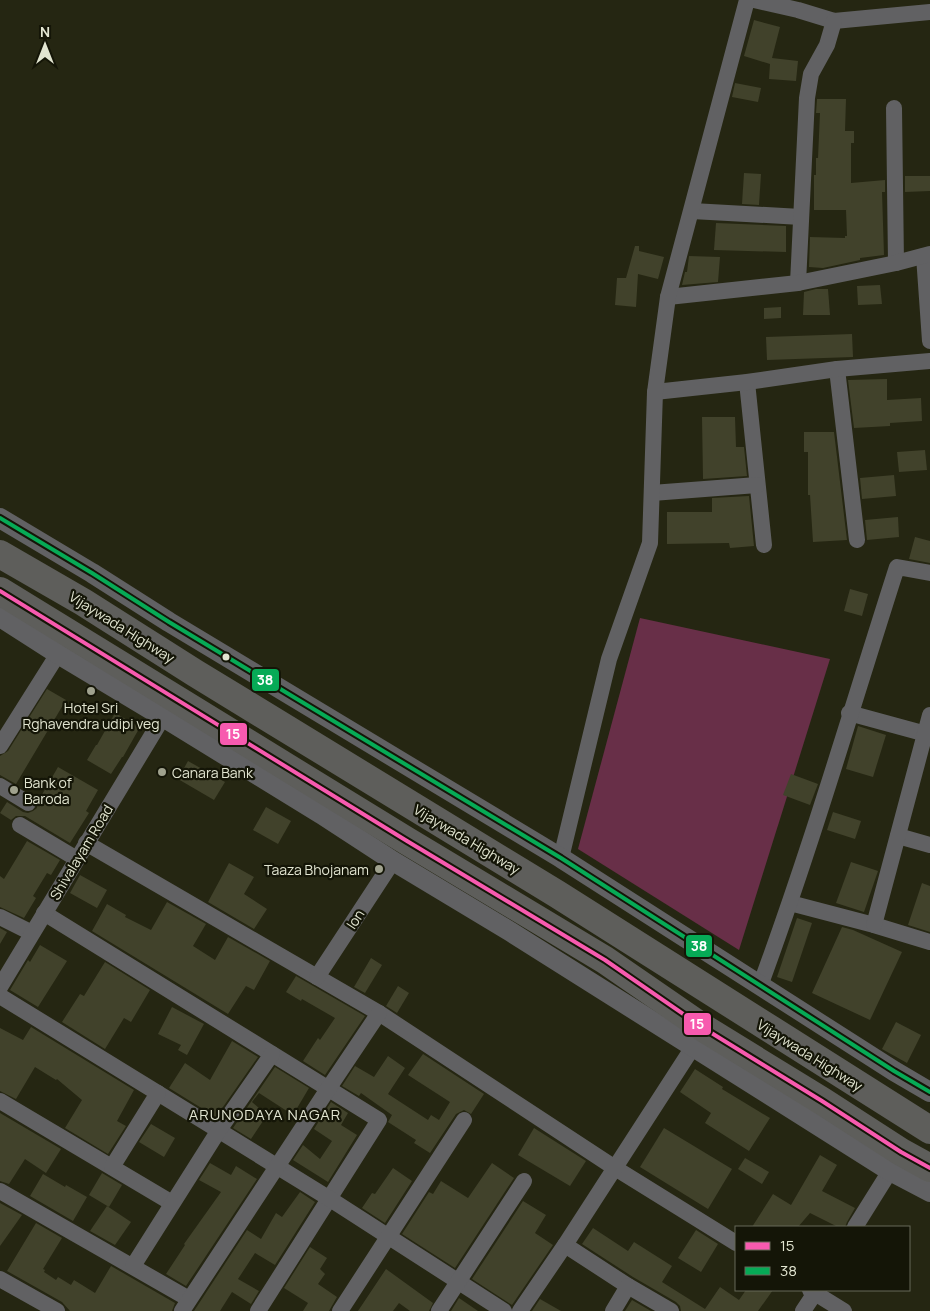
<svg xmlns="http://www.w3.org/2000/svg" width="930" height="1311" viewBox="0 0 930 1311" font-family="Manrope,sans-serif">
<rect width="100%" height="100%" fill="#252612"/>
<path fill="#682f48" d="M640 618 830 659 739 950 578 849Z"/>
<g fill="#41422b">
<path d="M754 20 780 27 772 58 798 61 796 81 769 79 770 64 744 56Z"/>
<path d="M735 83 761 88 758 102 732 97Z"/>
<path d="M817 99H846L845 131H854V143H851V183L885 180V192H882L884 255 860 258V260L823 268 809 267 810 237 845 238V236H847L846 210H814V175H816V158H818L820 113H816Z"/>
<path d="M744 173 761 174 759 205 742 204Z"/>
<path d="M905 176H930V191L905 192Z"/>
<path d="M716 223 786 226V252L714 250Z"/>
<path d="M635 246H639V251L664 257 658 279 638 274 636 307 615 305 617 278H626Z"/>
<path d="M689 256 720 257 718 282 682 285 685 272H687Z"/>
<path d="M880 285 882 304 858 305 857 286Z"/>
<path d="M816 289H828L830 315H803L804 292Z"/>
<path d="M781 307V318L764 319V308Z"/>
<path d="M852 334 853 357 767 360 766 337Z"/>
<path d="M887 379V400L921 398 922 421 890 423V426L854 428 848 380Z"/>
<path d="M702 417H735L736 447H744L747 476 703 479Z"/>
<path d="M804 432H834L847 540 813 542 810 495H808V452H804Z"/>
<path d="M925 450 927 470 899 472 897 452Z"/>
<path d="M894 475 896 496 862 499 860 478Z"/>
<path d="M749 496 754 546 730 548 729 543 667 544V512H712V498Z"/>
<path d="M898 517 899 537 867 540 865 520Z"/>
<path d="M915 537 930 541V563L909 559Z"/>
<path d="M850 589 868 594 862 616 844 611Z"/>
<path d="M47 689 66 700 16 784 0 775V756L8 751Z"/>
<path d="M115 713 140 727 123 757H122L111 774 87 760 96 745H97Z"/>
<path d="M858 726 886 735 873 777 846 769Z"/>
<path d="M188 761 225 782 214 800 178 779Z"/>
<path d="M58 767 98 790 86 811 89 813 70 843 25 816H16L11 820 0 813 7 802 23 812 28 813 33 811 37 808V799L40 798Z"/>
<path d="M791 774 818 784 810 805 783 795Z"/>
<path d="M266 807 291 821 278 844 253 830Z"/>
<path d="M833 812 861 821 855 839 827 830Z"/>
<path d="M27 841 60 860 51 875 47 873 33 896 36 898 24 918 0 907V876L4 879Z"/>
<path d="M851 862 878 871 864 912 836 903Z"/>
<path d="M229 863 254 877 244 894 267 909 254 929 208 902Z"/>
<path d="M80 875 107 890 97 908 70 893Z"/>
<path d="M922 883 930 886V932L908 925Z"/>
<path d="M167 902 206 924 193 946 215 960 228 937 270 961 254 990 246 986 228 1014 92 931 107 904 126 915 125 917 151 930Z"/>
<path d="M797 918 812 923 792 982 777 977Z"/>
<path d="M842 927 853 930 902 952 870 1020 812 993Z"/>
<path d="M0 928 7 932 0 944Z"/>
<path d="M40 945 67 961 38 1007 10 990 28 960 30 962Z"/>
<path d="M371 958 382 965 365 993 354 987Z"/>
<path d="M105 962 150 990 131 1022 124 1018 105 1049 62 1022 80 994 84 996Z"/>
<path d="M296 976 365 1016 325 1075 303 1061 318 1038 320 1040 335 1018 302 999 301 1001 286 992Z"/>
<path d="M398 986 409 993 397 1013 386 1006Z"/>
<path d="M172 1007 204 1024 187 1055 178 1050 181 1045 158 1034Z"/>
<path d="M896 1022 921 1035 907 1063 882 1049Z"/>
<path d="M31 1027 134 1090 117 1121 126 1126 108 1154 65 1128 82 1100 57 1079 56 1080 35 1067 16 1099 0 1091V1028L23 1040Z"/>
<path d="M232 1041 258 1057 216 1117 169 1088 185 1063 210 1080Z"/>
<path d="M423 1054 484 1094 471 1114 464 1110 456 1114 430 1153 414 1143 416 1140 388 1122 392 1115 361 1093 359 1096 342 1086 355 1066 374 1077 388 1056 405 1068 388 1094 428 1120 431 1115 439 1120 450 1102 408 1075Z"/>
<path d="M275 1067 309 1088 293 1115 259 1093 252 1102 267 1115 251 1139 233 1128Z"/>
<path d="M695 1069 723 1087 722 1089 770 1118 749 1151 705 1123 711 1113 680 1092Z"/>
<path d="M331 1102 348 1113 341 1125 357 1135 328 1182 293 1160 303 1145 320 1159 332 1141 314 1129Z"/>
<path d="M0 1113 61 1149 46 1173 25 1159 9 1184 0 1181Z"/>
<path d="M151 1124 175 1138 164 1157 139 1142Z"/>
<path d="M534 1128 586 1161 570 1186 518 1155Z"/>
<path d="M664 1128 732 1169 708 1209 640 1167Z"/>
<path d="M820 1155 837 1165 822 1191 855 1208 847 1222 845 1227H838L810 1213 798 1227H752L773 1194 791 1205Z"/>
<path d="M745 1158 769 1172 762 1184 738 1169Z"/>
<path d="M210 1163 231 1175 236 1166 257 1179 186 1286 166 1274 185 1245 184 1244 221 1192 199 1180Z"/>
<path d="M492 1163 514 1178 455 1268 402 1234 429 1192 433 1194 441 1181 468 1198Z"/>
<path d="M393 1168 412 1181 385 1223 362 1208 372 1193 375 1194Z"/>
<path d="M102 1173 122 1185 109 1207 89 1195Z"/>
<path d="M43 1174 65 1187 66 1185 87 1197 73 1221 30 1196Z"/>
<path d="M300 1192 315 1202 275 1265 255 1253 238 1279 259 1291 251 1304 232 1292 220 1311H194L247 1230 261 1239 276 1213 282 1217Z"/>
<path d="M523 1201 546 1215 535 1233 553 1245 512 1305 472 1279Z"/>
<path d="M0 1203 22 1215 0 1246Z"/>
<path d="M107 1206 131 1222 115 1245 90 1231Z"/>
<path d="M36 1223 62 1238 43 1269 45 1270 44 1272 56 1280 58 1277 71 1285 74 1280 95 1293 111 1266 175 1303 172 1311H70L62 1302 7 1271Z"/>
<path d="M593 1228 628 1251 634 1242 672 1266 662 1282 705 1309 720 1287 739 1300 746 1290H773L758 1311H681L680 1306 676 1302 633 1277 582 1244Z"/>
<path d="M696 1230 718 1244 701 1272 678 1258Z"/>
<path d="M310 1247 327 1258 320 1269 325 1274 318 1284 337 1297 329 1311H303L308 1303 284 1288Z"/>
<path d="M386 1269 433 1303 429 1311H410L399 1303 393 1311H358Z"/>
<path d="M459 1298 478 1311H451Z"/>
<path d="M540 1299 561 1311H532Z"/>
<path d="M632 1300 651 1311H625Z"/>
</g>
<g fill="none" stroke-linecap="round" stroke-linejoin="round">
<g stroke="#616163" stroke-width="16">
<path d="M754 0 798 10 834 21 930 12"/>
<path d="M894 108 896 263"/>
<path d="M692 211 801 217"/>
<path d="M924 256 930 341"/>
<path d="M798 283 807 98 811 74 827 45 834 21"/>
<path d="M668 297 798 283 896 263 930 254"/>
<path d="M837 369 857 540"/>
<path d="M747 382 764 545"/>
<path d="M655 392 747 382 837 369 930 361"/>
<path d="M652 493 757 485"/>
<path d="M849 713 930 735"/>
<path d="M0 746 58 654"/>
<path d="M0 786 28 803"/>
<path d="M20 825 77 859"/>
<path d="M898 836 930 845"/>
<path d="M86 843 379 1013 615 1168 736 1243"/>
<path d="M561 858 609 659 650 543 655 392 668 297 747 0"/>
<path d="M790 903 874 925 930 942"/>
<path d="M44 913 379 1120 258 1311"/>
<path d="M0 917 32 933"/>
<path d="M874 925 930 715"/>
<path d="M317 977 393 861"/>
<path d="M760 986C811 848 852 707 897 567L930 573"/>
<path d="M0 987 163 717"/>
<path d="M0 996 330 1199 504 1311"/>
<path d="M0 1101 172 1203"/>
<path d="M112 1167 158 1093"/>
<path d="M0 1191 189 1299"/>
<path d="M855 1227 890 1171"/>
<path d="M565 1245 628 1286 671 1311"/>
<path d="M133 1266 219 1130 272 1054"/>
<path d="M0 1279 57 1311"/>
<path d="M810 1290 844 1311"/>
<path d="M182 1311 328 1089 379 1013"/>
<path d="M340 1311 464 1120"/>
<path d="M439 1311 524 1181"/>
<path d="M520 1311 565 1245 693 1047"/>
<path d="M613 1311 628 1286"/>
<path d="M803 1311 817 1290"/>
</g>
<g stroke="#616163" stroke-width="20">
<path d="M0 518 92 573 169 622 561 858 894 1071 930 1092"/>
<path d="M0 617 58 654 163 717 321 814 393 861 511 932 890 1171 930 1192"/>
</g>
<g stroke="#5e5e5b" stroke-width="28">
<path d="M0 554 83 602 195 673 557 894 930 1130"/>
<path d="M0 591 407 841 605 960 705 1029 822 1101 901 1152 930 1168"/>
</g>
<g stroke="#141507" stroke-width="8">
<path id="bus-1" d="M0 591 407 841 605 960 705 1029 822 1101 901 1152 930 1168"/>
</g>
<g stroke="#141507" stroke-width="8">
<path id="bus-2" d="M0 518 92 573 169 622 561 858 894 1071 930 1092"/>
</g>
<use href="#bus-1" stroke="#f75aaf" stroke-width="4"/>
<use href="#bus-2" stroke="#06aa56" stroke-width="4"/>
</g>
<circle fill="#e2e5d1" stroke="#141507" stroke-width="2" cx="226" cy="657" r="4.5"/>
<g fill="#a0a28e" stroke="#141507" stroke-width="2">
<circle cx="91" cy="691" r="5"/>
<circle cx="162" cy="772" r="5"/>
<circle cx="14" cy="790" r="5"/>
<circle cx="379" cy="869" r="5"/>
</g>
<g text-anchor="middle" dominant-baseline="central" stroke-width="4.5" stroke-linejoin="round" paint-order="stroke">
<g font-size="14" fill="#e2e5d1" stroke="#141507">
<text transform="translate(122 627) rotate(32)">Vijaywada Highway</text>
<text transform="translate(467 839) rotate(31)">Vijaywada Highway</text>
<text transform="translate(81 852) rotate(-59)">Shivalayam Road</text>
<text transform="translate(355 919) rotate(-57)">Ion</text>
<text transform="translate(810 1055) rotate(32)">Vijaywada Highway</text>
</g>
<g font-size="14" fill="#e2e5d1" stroke="#141507" text-anchor="start">
<text x="91" y="707" text-anchor="middle">Hotel Sri<tspan x="91" dy="16">Rghavendra udipi veg</tspan></text>
<text x="172" y="772">Canara Bank</text>
<text x="24" y="782">Bank of<tspan x="24" dy="16">Baroda</tspan></text>
<text x="369" y="869" text-anchor="end">Taaza Bhojanam</text>
</g>
<g font-size="15" letter-spacing="1" fill="#e2e5d1" stroke="#141507">
<text x="265" y="1114">ARUNODAYA NAGAR</text>
</g>
</g>
<g stroke="#141507" stroke-width="2">
<rect x="251" y="668" width="29" height="24" rx="5" fill="#06aa56"/>
<rect x="219" y="722" width="29" height="24" rx="5" fill="#f75aaf"/>
<rect x="685" y="934" width="28" height="24" rx="5" fill="#06aa56"/>
<rect x="683" y="1012" width="29" height="24" rx="5" fill="#f75aaf"/>
</g>
<g font-size="14" text-anchor="middle" font-weight="bold" fill="#fff">
<text x="265" y="685">38</text>
<text x="233" y="739">15</text>
<text x="699" y="951">38</text>
<text x="697" y="1029">15</text>
</g>
<rect x="735" y="1226" width="175" height="65" fill="#141507" stroke="#666858"/>
<rect x="745" y="1242" width="25" height="8" fill="#f75aaf" stroke="#666858"/>
<text x="780" y="1251" font-size="15" fill="#e2e5d1">15</text>
<rect x="745" y="1267" width="25" height="8" fill="#06aa56" stroke="#666858"/>
<text x="780" y="1276" font-size="15" fill="#e2e5d1">38</text>
<g transform="translate(45 45)" stroke="#141507" stroke-width="4" paint-order="stroke">
<path d="M0-4L9 19L0 12L-9 19Z" fill="#e2e5d1"/>
<text y="-8" font-size="14" font-weight="bold" text-anchor="middle" fill="#e2e5d1">N</text>
</g>
</svg>
